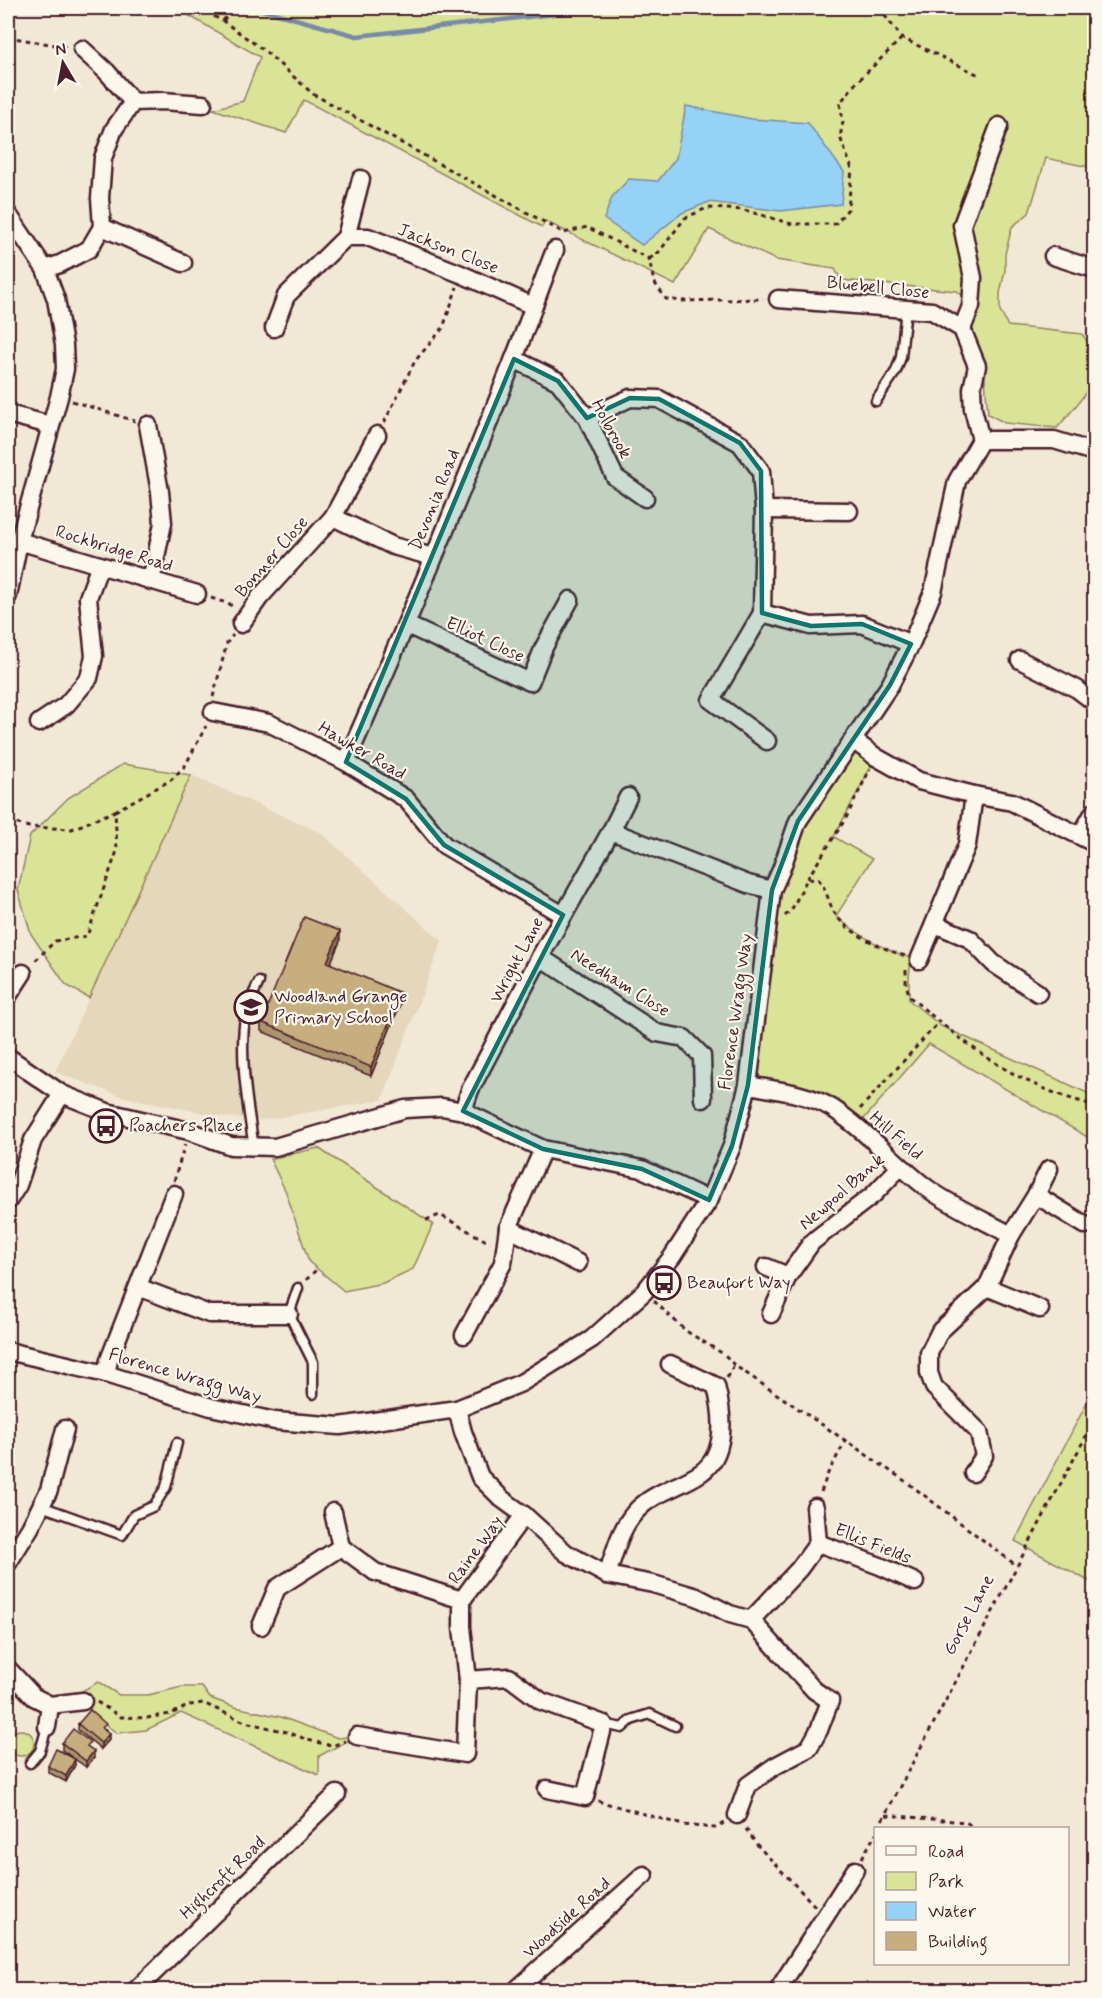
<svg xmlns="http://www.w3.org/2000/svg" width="1102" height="1998" viewBox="0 0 1102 1998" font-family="Mynerve,sans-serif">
<rect width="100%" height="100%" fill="#f1e8d6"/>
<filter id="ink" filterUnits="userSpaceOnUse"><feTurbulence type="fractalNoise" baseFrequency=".0167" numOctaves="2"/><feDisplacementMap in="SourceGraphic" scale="12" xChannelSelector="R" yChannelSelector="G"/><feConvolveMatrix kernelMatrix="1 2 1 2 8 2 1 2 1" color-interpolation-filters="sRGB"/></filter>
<g filter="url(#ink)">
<path fill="#e4d7bc" d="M191 775 321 833 442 941 382 1100 263 1120 225 1117 124 1097 55 1072Z"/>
<g fill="#d9e497" stroke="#928261" stroke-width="1.5">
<path d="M176 8H1084L1094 33V168L1046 158 1029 213 1012 227 1005 254V271L1000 293V311L1008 326 1082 334C1086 340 1093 348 1094 355 1102 381 1072 411 1057 428L1005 423 988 414 983 356 971 328 980 310 957 291 841 280 835 269 776 260 709 229 675 285 545 221 542 227 304 100 286 133 213 109 243 101 260 57Z"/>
<path d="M853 740 876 757 834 837 872 859 836 916C858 935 882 949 911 958L909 978V1000L941 1026 1094 1096V1141L929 1044 857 1127 806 1097 748 1085 772 905 798 821Z"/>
<path d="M123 764 191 775 89 998 66 985 31 934 18 890 30 836 68 798Z"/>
<path d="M318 1148 433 1224 413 1269 383 1283 344 1291 309 1262 286 1192 270 1159Z"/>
<path d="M1094 1389V1584L1015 1541Z"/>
<path d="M98 1682 119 1695H148L182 1687H202L210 1698 235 1707 281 1717 338 1738 357 1736 319 1756V1775L181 1713 146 1730 117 1733 95 1717 80 1692Z"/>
<circle cx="21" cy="1743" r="13"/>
</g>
<path fill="#96d1f6" stroke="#788aa5" stroke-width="1.5" d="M686 106 752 119 808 123 844 172 841 204 781 211 709 202 682 213 642 245 604 219 612 197 629 179 658 181 676 158Z"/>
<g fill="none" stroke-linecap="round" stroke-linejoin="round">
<path stroke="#788aa5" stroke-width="4.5" d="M256 8 357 36 609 8"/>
<g stroke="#4a1f2b" stroke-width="13">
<g id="service">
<path d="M876 401 896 371 901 357 906 308"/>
<path d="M254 1148C248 1107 238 1053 246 1012 249 1002 255 991 259 982"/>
<path d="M298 1288 289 1314 313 1362V1394"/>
<path d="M41 1506 122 1535 134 1515 154 1506 166 1487 177 1443"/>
<path d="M604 1724 622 1728 631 1720 650 1714 675 1726"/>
<path d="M30 1763 40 1751 47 1727"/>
</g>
</g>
<g stroke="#4a1f2b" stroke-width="21">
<g id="minor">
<path d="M82 49 107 72 133 102"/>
<path d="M8 214 45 269 56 299 64 345 65 369 59 397 19 541 8 596"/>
<path d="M102 227 183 263"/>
<path d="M346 237 361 179"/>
<path d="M1053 256 1094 269"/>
<path d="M45 269 60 264 89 249 102 227 100 198 103 158 114 129 133 102 163 101 203 104"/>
<path d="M778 299 932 311 962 329 977 366 972 389 973 409 981 440"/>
<path d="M274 328 286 296 346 237H368L461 274 533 306"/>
<path d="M962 329 971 306 973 278 962 225 999 126"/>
<path d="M514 359 558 381 587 418 615 477 645 498"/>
<path d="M8 414 50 425"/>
<path d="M587 418 630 398 659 399 740 443 761 471 764 510 762 613 711 700 767 741"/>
<path d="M148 425 160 492 163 523 151 581"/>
<path d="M981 440H1054L1094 452"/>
<path d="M764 510 849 511"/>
<path d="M333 517 393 546 433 557"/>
<path d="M19 541 197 594"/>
<path d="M762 613 811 626 862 624 911 644"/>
<path d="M241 624 260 597 333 517 377 435"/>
<path d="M407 625 530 682 544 647 570 600"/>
<path d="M1020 660 1077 689 1094 702"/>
<path d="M213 712 269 723 346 762 406 799 444 845 563 915"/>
<path d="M39 723 66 705 89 678 94 656 88 598 100 565"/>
<path d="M853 740 876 757 919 781 974 795 1012 802 1094 843"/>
<path d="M346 762C405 630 460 496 513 361 528 324 540 287 555 250"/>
<path d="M611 831 748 884 772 890"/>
<path d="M1081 835 1094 812"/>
<path d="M935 924 970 939 993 963 1038 993"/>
<path d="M540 957 657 1033 684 1038 702 1056 703 1099"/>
<path d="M919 960 967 845 974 795"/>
<path d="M8 996 23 973"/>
<path d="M8 1057 62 1094 107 1112 189 1131 231 1146 275 1147 405 1109 442 1107 463 1111 543 1149 642 1169 709 1200"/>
<path d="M748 1085C775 1090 808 1093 832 1108 866 1130 894 1163 927 1188 950 1205 985 1221 1011 1235"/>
<path d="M463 1111 470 1090 540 957 611 831 628 797"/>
<path d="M1036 1195 1085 1225"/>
<path d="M8 1201 18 1185 33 1140 62 1094"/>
<path d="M508 1228 578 1263"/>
<path d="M766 1267 788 1276"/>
<path d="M138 1287 209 1314H289"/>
<path d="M987 1287 1040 1309"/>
<path d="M771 1314 788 1276 812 1242 873 1195 900 1167"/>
<path d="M464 1335 503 1263 508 1228 543 1149"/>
<path d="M8 1351 106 1374 211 1407 275 1421 340 1426 457 1409 521 1383 592 1339 644 1292 672 1257 709 1200 732 1146 748 1085 772 890 781 870 798 821 890 685 911 644 933 592 957 481 981 440"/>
<path d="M106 1374 109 1360 174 1194"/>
<path d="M457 1409 463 1432 480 1477 502 1499 524 1515 566 1553 607 1575 653 1584 697 1597 730 1614 751 1620 814 1690 830 1701 819 1730 809 1748 775 1766 748 1785 737 1815"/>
<path d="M973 1473 984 1456 979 1432 934 1387 929 1373V1353L940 1331 987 1287 1011 1235 1036 1195 1049 1169"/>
<path d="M524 1515 462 1600V1627L468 1680 509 1677 541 1701 604 1724 585 1797 547 1789"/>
<path d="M818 1543 880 1566 915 1582"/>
<path d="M341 1547 375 1572 462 1600"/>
<path d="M8 1563 30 1528 49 1490 65 1429"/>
<path d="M607 1575C615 1552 620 1527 638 1509 656 1491 681 1487 702 1472 728 1452 723 1414 716 1386L670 1364"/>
<path d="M751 1620 799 1569 818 1543 815 1507"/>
<path d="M261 1626 277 1588 341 1547 333 1512"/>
<path d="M8 1669 34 1697 50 1705 83 1701"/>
<path d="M47 1727 50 1705"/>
<path d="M357 1736 465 1754 468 1680"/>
<path d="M136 1990 337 1794"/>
<path d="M516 1990 644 1875"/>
<path d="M778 1990 855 1870"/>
</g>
</g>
<g stroke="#4a1f2b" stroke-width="3" stroke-dasharray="4.5 4.5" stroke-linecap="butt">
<path d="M198 8 223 21 266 52 313 94 564 233 587 227 649 259 654 282 666 299 681 301 763 299"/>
<path d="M879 8 902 38 979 75"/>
<path d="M223 21 233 8"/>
<path d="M8 37 68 47"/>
<path d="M649 259 659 252 685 218 707 208 744 210 792 224H835L848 209 852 169 840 137 843 122 840 103 855 84 902 38"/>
<path d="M72 401 135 421"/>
<path d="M384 423 415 361 443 328 457 287"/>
<path d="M211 598 230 604 233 610"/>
<path d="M213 697 227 643 233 635"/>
<path d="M115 811 171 780 185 766 206 726"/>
<path d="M8 821 29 827 72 829 115 811 117 851 87 936 55 941 33 963"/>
<path d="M807 879 846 818 870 769"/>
<path d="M785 916 792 909 807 879 819 880C828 891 828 904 836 915 848 933 885 950 906 956"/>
<path d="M906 970V985L910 997C967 1046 1020 1088 1094 1105"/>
<path d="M860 1109 939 1022"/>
<path d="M174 1181 185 1144"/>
<path d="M426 1220 440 1215 490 1243"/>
<path d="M306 1280 317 1269"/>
<path d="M654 1301 686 1331 725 1355 734 1365 908 1483 1017 1566"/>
<path d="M727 1378 734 1365"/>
<path d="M821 1492 828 1473 846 1440"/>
<path d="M97 1702 121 1717 147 1718 171 1714 190 1705 203 1703 245 1722 287 1732 308 1740 332 1746 345 1741"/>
<path d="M598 1801 683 1825 715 1828 724 1823"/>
<path d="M886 1815 966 1822 974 1828"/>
<path d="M878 1828 1094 1421"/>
<path d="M746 1829 757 1845 815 1906"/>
<path d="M862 1858 876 1833"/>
</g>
<use href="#service" stroke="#fbf7ec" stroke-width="8"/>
<use href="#minor" stroke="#fbf7ec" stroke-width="16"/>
</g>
<g fill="#ab966c" stroke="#4a1f2b" stroke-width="1.5">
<path d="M340 941 330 964 401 1002 371 1076 261 1031V1022Z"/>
<path d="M78 1724 106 1730 109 1740 101 1749 78 1730Z"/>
<path d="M62 1743 94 1758 86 1767 62 1750Z"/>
<path d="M75 1765 66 1782 48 1772V1766Z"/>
</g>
<g fill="#8b7a58" stroke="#4a1f2b" stroke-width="1.5">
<path d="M340 931V941L327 972V962Z"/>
<path d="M401 993V1002L371 1076V1067Z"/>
<path d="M109 1734V1740L101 1749V1743Z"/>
<path d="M94 1751V1758L86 1767V1761Z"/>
<path d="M75 1759V1765L66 1782V1776Z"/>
</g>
<g fill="#c7ae7e" stroke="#4a1f2b" stroke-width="1.5">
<path d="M304 917 340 931 327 962 401 993 371 1067 261 1022Z"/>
<path d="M90 1710 106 1724 102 1728 109 1734 101 1743 78 1724Z"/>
<path d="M73 1729 90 1742 87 1746 94 1751 86 1761 62 1743Z"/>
<path d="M56 1749 75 1759 66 1776 48 1766Z"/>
</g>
</g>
<path fill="#0f766e" fill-opacity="0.2" stroke="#0f766e" stroke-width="4.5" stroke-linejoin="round" d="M514 359 558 381 587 418 630 398 659 399 740 443 761 471 762 613 811 626 862 624 911 644 890 685 798 821 772 890 748 1085 732 1146 709 1200 642 1169 543 1149 463 1111 563 915 444 845 406 799 346 762Z"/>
<defs>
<g id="school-ring" transform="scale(1.725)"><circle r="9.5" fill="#fbf7ec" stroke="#4a1f2b" stroke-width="1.5"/><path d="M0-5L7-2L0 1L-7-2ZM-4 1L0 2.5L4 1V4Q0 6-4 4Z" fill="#4a1f2b"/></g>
<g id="bus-ring" transform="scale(1.725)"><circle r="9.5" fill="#fbf7ec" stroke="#4a1f2b" stroke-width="1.5"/><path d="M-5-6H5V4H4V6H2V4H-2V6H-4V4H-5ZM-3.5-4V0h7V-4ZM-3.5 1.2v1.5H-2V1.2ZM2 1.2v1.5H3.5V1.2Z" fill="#4a1f2b"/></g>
</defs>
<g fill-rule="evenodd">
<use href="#school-ring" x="251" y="1007"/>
<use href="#bus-ring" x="106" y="1126"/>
<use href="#bus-ring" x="664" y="1283"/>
</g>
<g text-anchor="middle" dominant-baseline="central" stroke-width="4.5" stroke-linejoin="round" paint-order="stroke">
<g font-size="18" fill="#4a1f2b" stroke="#fbf7ec">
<text transform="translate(448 249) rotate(22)">Jackson Close</text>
<text transform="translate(878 288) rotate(6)">Bluebell Close</text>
<text transform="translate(611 429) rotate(61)">Holbrook</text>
<text transform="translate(435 500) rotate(-68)">Devonia Road</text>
<text transform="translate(114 549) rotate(17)">Rockbridge Road</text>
<text transform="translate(272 557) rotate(-49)">Bonner Close</text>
<text transform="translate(485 640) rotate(25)">Elliot Close</text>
<text transform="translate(362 751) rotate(30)">Hawker Road</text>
<text transform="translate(517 960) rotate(-62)">Wright Lane</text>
<text transform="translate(620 983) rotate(32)">Needham Close</text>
<text transform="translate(736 1012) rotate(-82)">Florence Wragg Way</text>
<text transform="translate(896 1136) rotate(41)">Hill Field</text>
<text transform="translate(842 1192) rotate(-41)">Newpool Bank</text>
<text transform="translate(185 1376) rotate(16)">Florence Wragg Way</text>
<text transform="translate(873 1544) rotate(22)">Ellis Fields</text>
<text transform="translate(476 1550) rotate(-54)">Raine Way</text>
<text transform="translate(969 1615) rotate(-62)">Gorse Lane</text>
<text transform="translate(223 1878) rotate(-44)">Highcroft Road</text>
<text transform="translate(567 1918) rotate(-42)">Woodside Road</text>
</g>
<g font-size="18" fill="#4a1f2b" stroke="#fbf7ec" text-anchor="start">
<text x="274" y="997">Woodland Grange<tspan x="274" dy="21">Primary School</tspan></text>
<text x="129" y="1126">Poachers Place</text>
<text x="687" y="1283">Beaufort Way</text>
</g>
</g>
<rect width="1102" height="1998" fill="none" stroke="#fbf7ec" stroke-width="30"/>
<rect x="15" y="15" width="1072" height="1968" fill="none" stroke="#4a1f2b" stroke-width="2" filter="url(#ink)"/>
<rect x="874" y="1827" width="195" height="138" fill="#fbf7ec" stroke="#b4a19f" stroke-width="1.5"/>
<rect x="886" y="1846" width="30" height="9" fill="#fbf7ec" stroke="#b4a19f" stroke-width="1.5"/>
<text x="928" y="1857" font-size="18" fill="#4a1f2b">Road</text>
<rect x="886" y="1872" width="30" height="18" fill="#d9e497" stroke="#b4a19f" stroke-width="1.5"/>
<text x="928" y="1887" font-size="18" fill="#4a1f2b">Park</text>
<rect x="886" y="1902" width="30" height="18" fill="#96d1f6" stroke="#b4a19f" stroke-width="1.5"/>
<text x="928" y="1917" font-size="18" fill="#4a1f2b">Water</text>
<rect x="886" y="1932" width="30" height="18" fill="#c7ae7e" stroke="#b4a19f" stroke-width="1.5"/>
<text x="928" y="1947" font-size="18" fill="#4a1f2b">Building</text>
<g transform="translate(63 63) rotate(350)" stroke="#fbf7ec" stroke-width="4.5" paint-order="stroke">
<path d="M0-4.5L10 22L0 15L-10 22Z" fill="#4a1f2b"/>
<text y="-9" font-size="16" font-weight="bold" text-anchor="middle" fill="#4a1f2b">N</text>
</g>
</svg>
